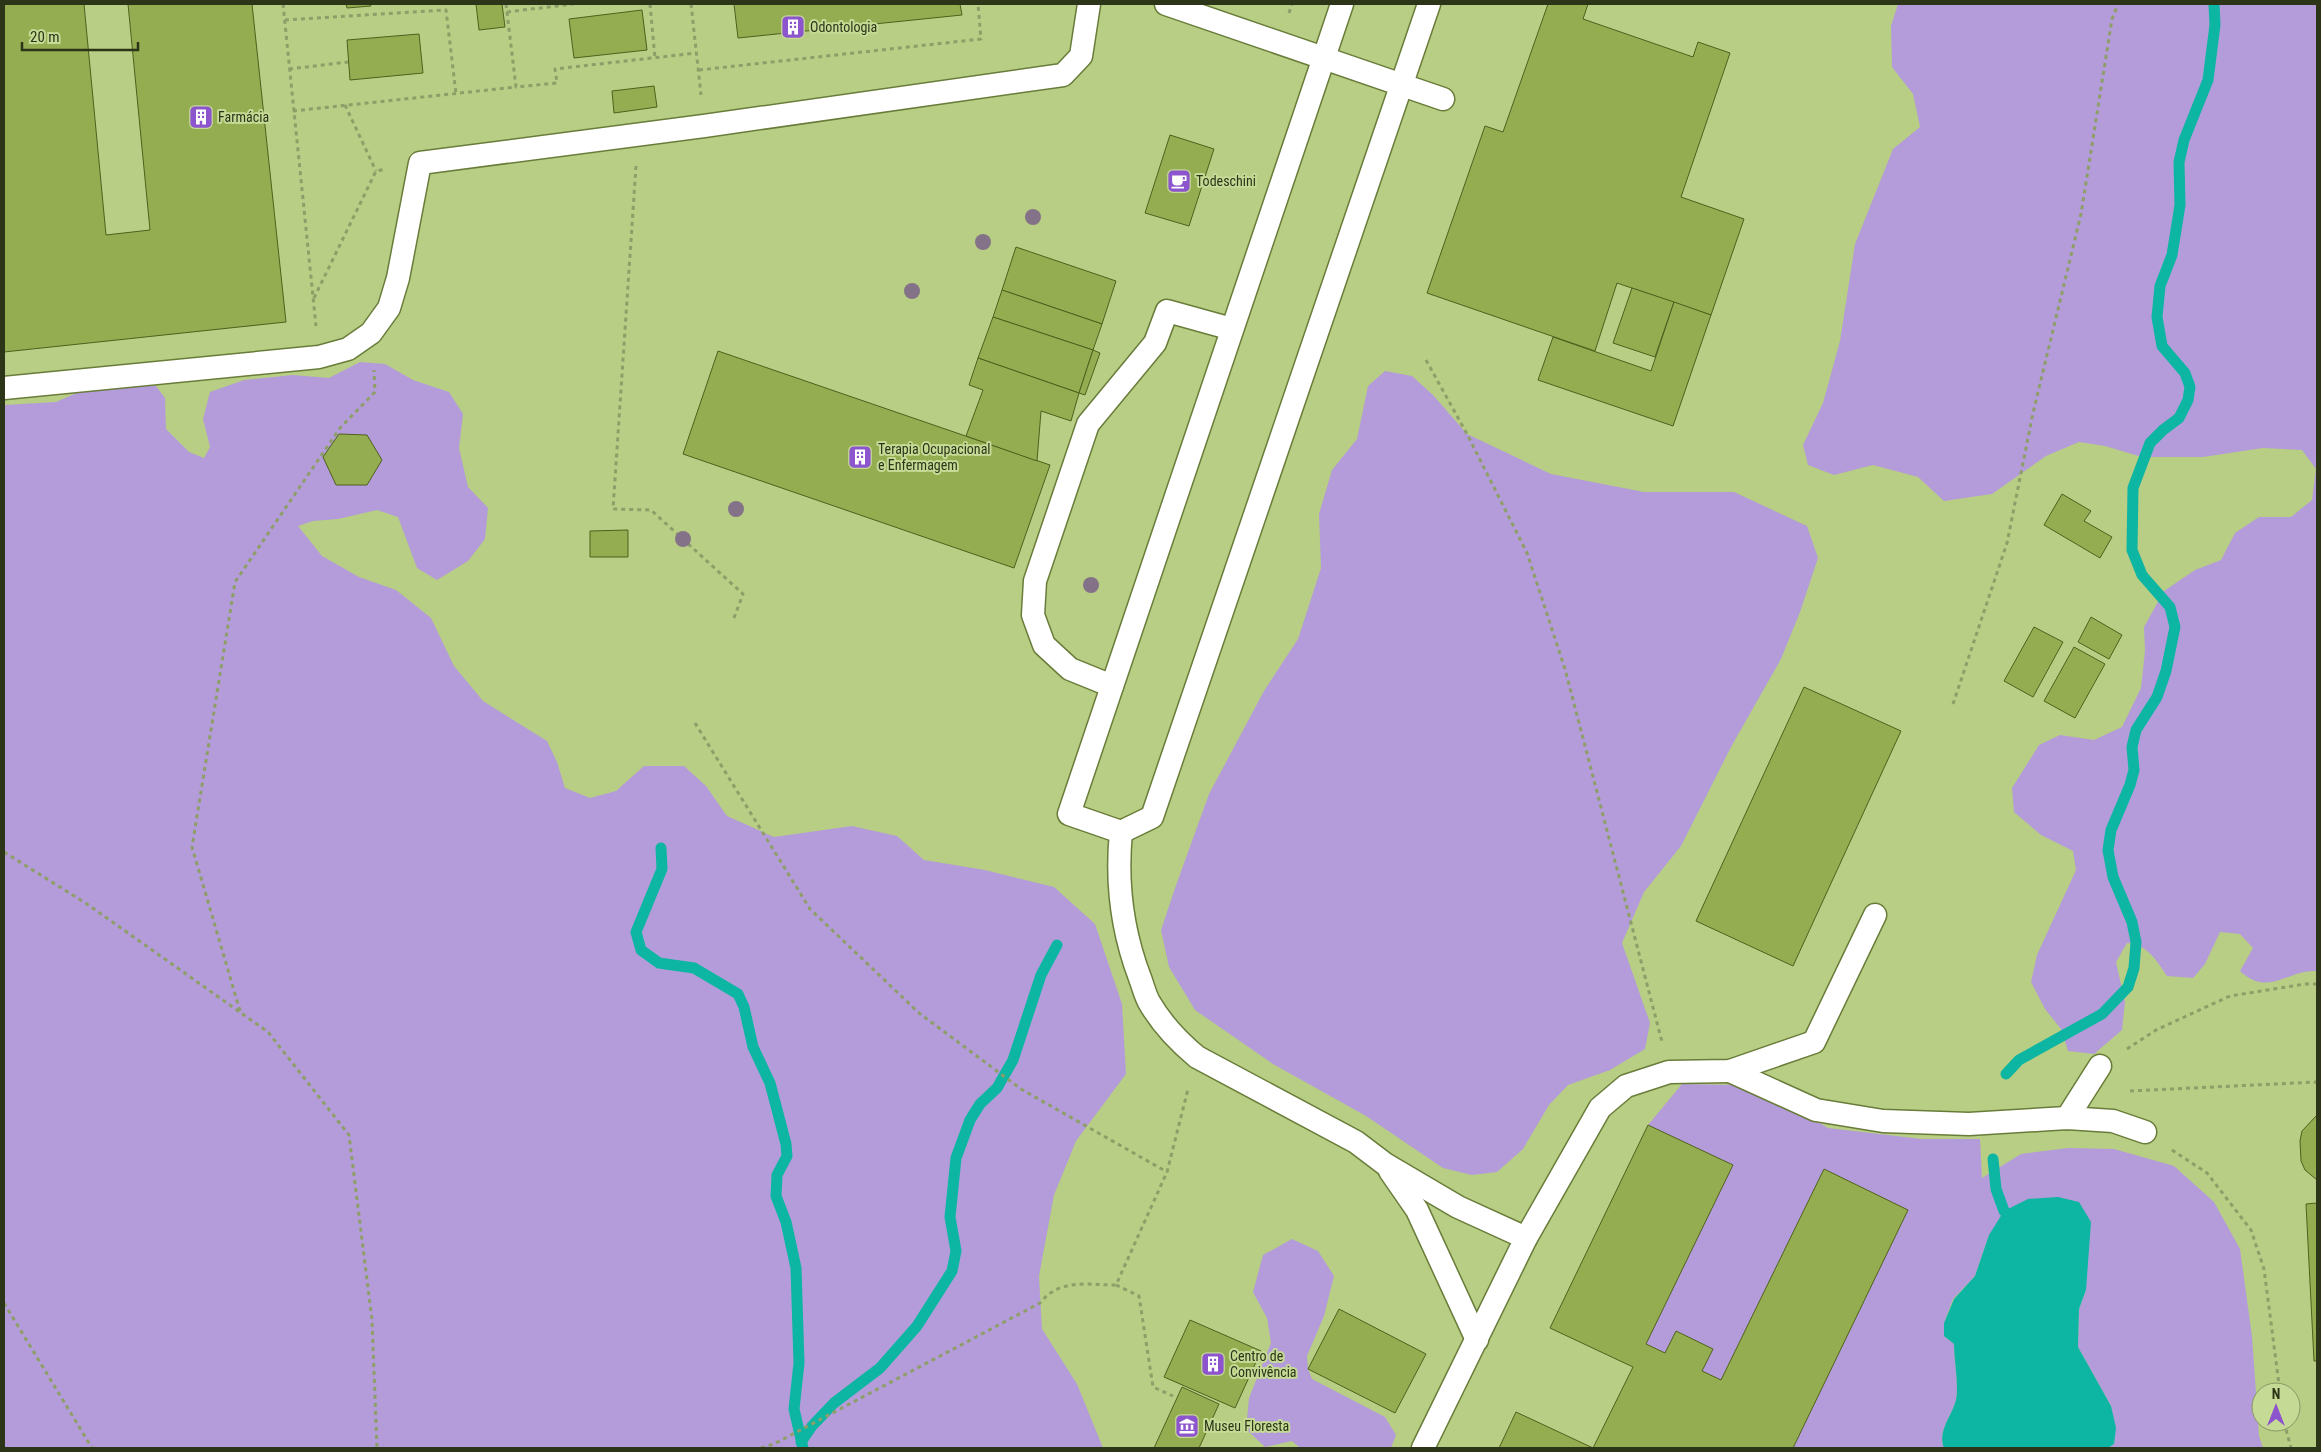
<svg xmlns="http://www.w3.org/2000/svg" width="2321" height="1452" viewBox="0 0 2321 1452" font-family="'Roboto Condensed',sans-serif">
<rect width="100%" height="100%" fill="#c5da95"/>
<path fill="#b7ce84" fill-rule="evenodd" d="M4 4H2317V1448H4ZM2261 1392H2291V1422H2261Z"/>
<g fill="#b49cda">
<path d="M1898 4H2317V971C2288 969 2269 998 2240 971L2253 948 2240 934 2220 932 2205 964 2193 978 2167 976C2157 961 2147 944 2127 943L2116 962 2125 1002 2122 1030 2094 1054 2068 1051 2061 1029 2045 1009 2031 982 2037 955 2076 870 2073 851 2041 835 2014 812 2012 788 2039 745 2060 735 2094 740 2122 727 2141 688 2145 651 2144 627 2164 591 2195 570 2221 560 2235 533 2259 517H2291L2312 500 2316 469 2302 450 2263 448 2203 457H2142L2105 446 2079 442 2046 456 1992 494 1944 501 1918 477 1873 465 1834 475 1808 465 1803 445 1823 403 1840 341 1855 244 1893 149 1920 127 1913 94 1892 67 1891 26Z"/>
<path d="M360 362 385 364 413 380 449 392 463 414 459 448 468 487 488 508 485 539 468 561 437 580 417 568 398 517 377 510 338 519 313 521 298 526 322 556 359 577 396 590 431 618 454 666 483 701 547 741 557 762 565 788 590 798 616 791 644 766H684L706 786 727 816 774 837 852 826 897 836 924 860 985 870 1054 887 1095 924 1122 1004 1126 1074 1076 1141 1054 1195 1039 1276 1042 1329 1077 1384 1103 1448H4V405L56 402 81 391 120 384 156 386 165 398 166 429 189 452 204 458 210 447 203 419 210 392 244 380 293 375 329 378Z"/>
<path d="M1385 371 1412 376 1433 395 1467 434 1551 474 1644 492H1734L1807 526 1818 558 1800 612 1781 659 1731 747 1681 846 1644 892 1622 943 1650 1023 1645 1049 1610 1070 1568 1085 1549 1105 1523 1149 1497 1172 1472 1175 1443 1168 1366 1116 1273 1064 1195 1010 1169 967 1161 930 1174 891 1209 794 1264 691 1298 639 1321 568 1319 514 1332 470 1357 439 1368 386Z"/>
<path d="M1682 1084 1735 1085 1802 1112 1828 1128 1922 1139H1980L1982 1178 2021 1154 2068 1148 2114 1149 2174 1166 2214 1202 2240 1249 2252 1336 2259 1436 2263 1448H2108L2114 1444 2111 1406 2078 1347 2079 1309 2086 1290 1989 1235 1975 1276 1953 1299 1944 1323V1336L1954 1344C1954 1360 1959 1385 1956 1400 1952 1416 1937 1431 1944 1448H1793L1908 1210 1824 1169 1721 1380 1702 1371 1712 1349 1676 1331 1665 1353 1646 1344 1732 1165 1648 1125Z"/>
<path d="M1292 1239 1318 1251 1334 1276 1324 1316 1307 1356 1308 1369 1312 1379 1385 1417 1396 1435 1391 1448H1300L1292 1441 1265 1447 1246 1429 1249 1398 1271 1343 1267 1318 1253 1292 1263 1255Z"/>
</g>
<path fill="#0db5a3" d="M2058 1197 2079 1202 2091 1222 2086 1290 2079 1309 2078 1347 2111 1406 2116 1428 2114 1444 2108 1448H1944C1937 1431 1952 1416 1956 1400 1959 1385 1954 1360 1954 1344L1944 1336V1323L1954 1299 1975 1276 1989 1235 2004 1211 2028 1199Z"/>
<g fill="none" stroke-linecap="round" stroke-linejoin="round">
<g stroke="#0db5a3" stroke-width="11">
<path d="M661 848 662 869 636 932 641 950 659 963 694 968 738 994 744 1007 753 1047 770 1083 786 1144 787 1156 777 1175 776 1196 786 1222 796 1268 799 1363 794 1409 803 1448"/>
<path d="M2006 1074 2019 1060 2102 1014 2128 987 2134 968 2136 942 2132 922 2113 877 2108 850 2111 830 2130 785 2134 770 2132 747 2136 730 2157 697 2166 671 2175 627 2170 607 2142 575 2132 550 2133 488 2150 443 2163 430 2179 418 2188 400 2190 387 2185 373 2162 346 2157 317 2160 286 2172 255 2180 205 2179 162 2184 140 2208 80 2215 25 2214 4"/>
<path d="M1993 1159 1996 1189 2004 1211"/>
<path d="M801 1442 812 1426 834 1403 880 1368 917 1326 952 1271 956 1251 950 1217 956 1158 970 1120 980 1104 997 1088 1013 1060 1041 975 1057 945"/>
</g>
</g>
<g fill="#94ad51" stroke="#4f601d">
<path d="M4 4H84L106 235 150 230 128 4H252L286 322 4 352Z"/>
<path d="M346 4H370L371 6 347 8Z"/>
<path d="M476 4H502L505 27 479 30Z"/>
<path d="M734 4H960L962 15 738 38Z"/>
<path d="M1548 4H1588L1583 19 1693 57 1698 42 1730 53 1681 197 1744 219 1711 315 1617 283 1595 351 1427 293 1485 126 1503 132Z"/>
<path d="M642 10 647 50 574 58 569 19Z"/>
<path d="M419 34 423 73 350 80 347 40Z"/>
<path d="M654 86 657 107 614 113 612 91Z"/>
<path d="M1170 135 1214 149 1189 226 1145 213Z"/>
<path d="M1016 247 1116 281 1102 324 1002 290Z"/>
<path d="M1632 288 1674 302 1655 357 1613 343Z"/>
<path d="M1002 290 1102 324 1093 350 993 317Z"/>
<path d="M1674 302 1711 315 1673 426 1538 380 1553 337 1651 371Z"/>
<path d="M993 317 1093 350 1079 393 978 358Z"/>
<path d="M1093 350 1100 353 1085 395 1079 393Z"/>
<path d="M718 351 1050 465 1014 568 683 454Z"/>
<path d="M978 358 1079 393 1071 421 1041 411 1037 461 966 436 983 390 969 385Z"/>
<path d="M339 434 367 435 382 460 367 485H336L323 457Z"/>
<path d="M2062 494 2091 511 2084 521 2112 537 2100 558 2044 525Z"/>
<path d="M628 530V557H590V531Z"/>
<path d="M2091 617 2122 635 2109 659 2078 642Z"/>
<path d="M2034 627 2063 642 2033 697 2004 681Z"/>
<path d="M2074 647 2105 664 2075 718 2044 701Z"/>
<path d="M1804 687 1901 731 1793 966 1696 921Z"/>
<path d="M2317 1115V1180L2305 1170 2301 1161 2300 1141 2302 1131Z"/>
<path d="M1648 1125 1733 1165 1646 1344 1665 1353 1676 1331 1713 1349 1702 1371 1721 1380 1824 1169 1908 1210 1793 1448H1593L1633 1367 1550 1328Z"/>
<path d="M2317 1203V1361H2314L2306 1204Z"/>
<path d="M1339 1309 1426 1354 1395 1413 1308 1369Z"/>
<path d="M1190 1320 1261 1351 1235 1408 1164 1377Z"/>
<path d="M1182 1387 1219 1404 1199 1448H1154Z"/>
<path d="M1516 1412 1593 1448H1499Z"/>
</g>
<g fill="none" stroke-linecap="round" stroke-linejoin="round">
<g stroke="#697c3a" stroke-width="25">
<g id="service">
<path d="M1166 4 1443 99"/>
<path d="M1342 4 1069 814 1121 832 1152 817 1429 4"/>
<path d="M4 388 319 357 348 349 371 333 389 308 398 278 420 163 704 126 1063 75 1081 56 1089 4"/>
<path d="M1112 686 1070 669 1044 645 1033 615 1035 581 1088 424 1155 343 1167 311 1232 329"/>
<path d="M1121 832C1116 882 1122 931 1140 978 1143 986 1145 995 1149 1002 1161 1023 1179 1042 1197 1057L1356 1142 1385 1164 1458 1207 1526 1238"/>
<path d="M1730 1071 1816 1110 1883 1121 1969 1124 2067 1118 2113 1121 2145 1132"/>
<path d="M2067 1118 2100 1066"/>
<path d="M1390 1171 1417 1210 1477 1340"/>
<path d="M1423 1448 1526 1238 1600 1108 1626 1086 1669 1072 1730 1071 1814 1042 1875 915"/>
</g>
</g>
<g stroke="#8d9e68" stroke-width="3" stroke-dasharray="4 4" stroke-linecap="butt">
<path d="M283 4 316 326"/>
<path d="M506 4 516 87 557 83 555 69 696 53"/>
<path d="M650 4 655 58"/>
<path d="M691 4 701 95"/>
<path d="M507 12 573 4"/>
<path d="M1289 13 1292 4"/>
<path d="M285 20 446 10 456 94"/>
<path d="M289 69 348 62"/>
<path d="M699 70 981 39 978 4"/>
<path d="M345 105 376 171"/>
<path d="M293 111 516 87"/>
<path d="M636 166 613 509 651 510 743 594 734 618"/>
<path d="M314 298 376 171 386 169"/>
<path d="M1426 360 1467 434 1527 553 1565 669 1662 1042"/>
<path d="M1953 704 2007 543 2033 413 2081 214 2112 19 2118 4"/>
<path d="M695 723 810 909 919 1013 1021 1089 1167 1172"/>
<path d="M4 852 87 904 268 1032 349 1135 372 1320 377 1448"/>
<path d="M240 1011 192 847 235 582 340 428 375 392 374 370"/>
<path d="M2127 1049 2156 1030 2230 996 2305 984H2317"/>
<path d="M2130 1091 2317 1082"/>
<path d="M2172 1150 2207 1173 2251 1230 2264 1269 2280 1392"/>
<path d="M1116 1285 1139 1296 1153 1387 1173 1396"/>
<path d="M4 1303 92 1448"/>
<path d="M2284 1422 2291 1448"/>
<path d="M761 1448 774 1444 1040 1303C1060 1278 1087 1285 1116 1285L1167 1172 1188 1089"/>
</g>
<use href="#service" stroke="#fff" stroke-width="22"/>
</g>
<g fill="#847288">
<circle cx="1033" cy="217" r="8"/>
<circle cx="983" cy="242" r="8"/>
<circle cx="912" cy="291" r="8"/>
<circle cx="736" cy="509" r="8"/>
<circle cx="683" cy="539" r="8"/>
<circle cx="1091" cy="585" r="8"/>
</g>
<defs>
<g id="building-square" transform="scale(1.25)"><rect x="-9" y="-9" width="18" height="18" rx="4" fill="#8d55cd" stroke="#c5da95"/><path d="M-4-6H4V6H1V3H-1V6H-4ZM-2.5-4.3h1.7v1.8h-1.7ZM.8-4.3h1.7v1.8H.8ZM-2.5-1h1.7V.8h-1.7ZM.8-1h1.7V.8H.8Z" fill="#fff"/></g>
<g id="cafe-square" transform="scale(1.25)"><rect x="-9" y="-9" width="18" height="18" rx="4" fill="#8d55cd" stroke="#c5da95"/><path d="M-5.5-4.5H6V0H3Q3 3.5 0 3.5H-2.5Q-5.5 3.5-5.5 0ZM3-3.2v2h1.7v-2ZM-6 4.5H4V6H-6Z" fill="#fff"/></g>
<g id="museum-square" transform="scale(1.25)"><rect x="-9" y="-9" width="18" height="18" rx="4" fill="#8d55cd" stroke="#c5da95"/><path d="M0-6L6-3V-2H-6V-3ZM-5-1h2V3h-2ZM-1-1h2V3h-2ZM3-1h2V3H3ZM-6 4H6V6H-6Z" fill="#fff"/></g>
</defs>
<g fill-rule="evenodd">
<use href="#building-square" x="793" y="27"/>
<use href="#building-square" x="201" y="117"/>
<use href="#cafe-square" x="1179" y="181"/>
<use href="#building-square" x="860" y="457"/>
<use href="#building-square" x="1213" y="1364"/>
<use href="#museum-square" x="1187" y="1426"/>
</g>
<g text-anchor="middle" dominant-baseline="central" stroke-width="4" stroke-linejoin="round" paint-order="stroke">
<g font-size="14" fill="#2d3519" stroke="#c5da95" text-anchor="start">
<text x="810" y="27">Odontologia</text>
<text x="218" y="117">Farmácia</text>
<text x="1196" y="181">Todeschini</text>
<text x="878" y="449">Terapia Ocupacional<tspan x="878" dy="16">e Enfermagem</tspan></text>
<text x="1230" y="1356">Centro de<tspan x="1230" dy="16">Convivência</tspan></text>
<text x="1204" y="1426">Museu Floresta</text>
</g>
</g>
<rect width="2321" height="1452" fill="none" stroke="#2d3519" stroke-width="10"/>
<g transform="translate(2276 1407)"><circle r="24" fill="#c5da95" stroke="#889863"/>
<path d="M0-4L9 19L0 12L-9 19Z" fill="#8d55cd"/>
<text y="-8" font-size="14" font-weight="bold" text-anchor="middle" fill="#2d3519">N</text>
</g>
<path d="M22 42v8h116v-8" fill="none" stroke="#2d3519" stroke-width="2.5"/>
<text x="30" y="42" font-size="15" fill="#2d3519" stroke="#c5da95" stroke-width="4" paint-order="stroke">20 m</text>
</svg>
